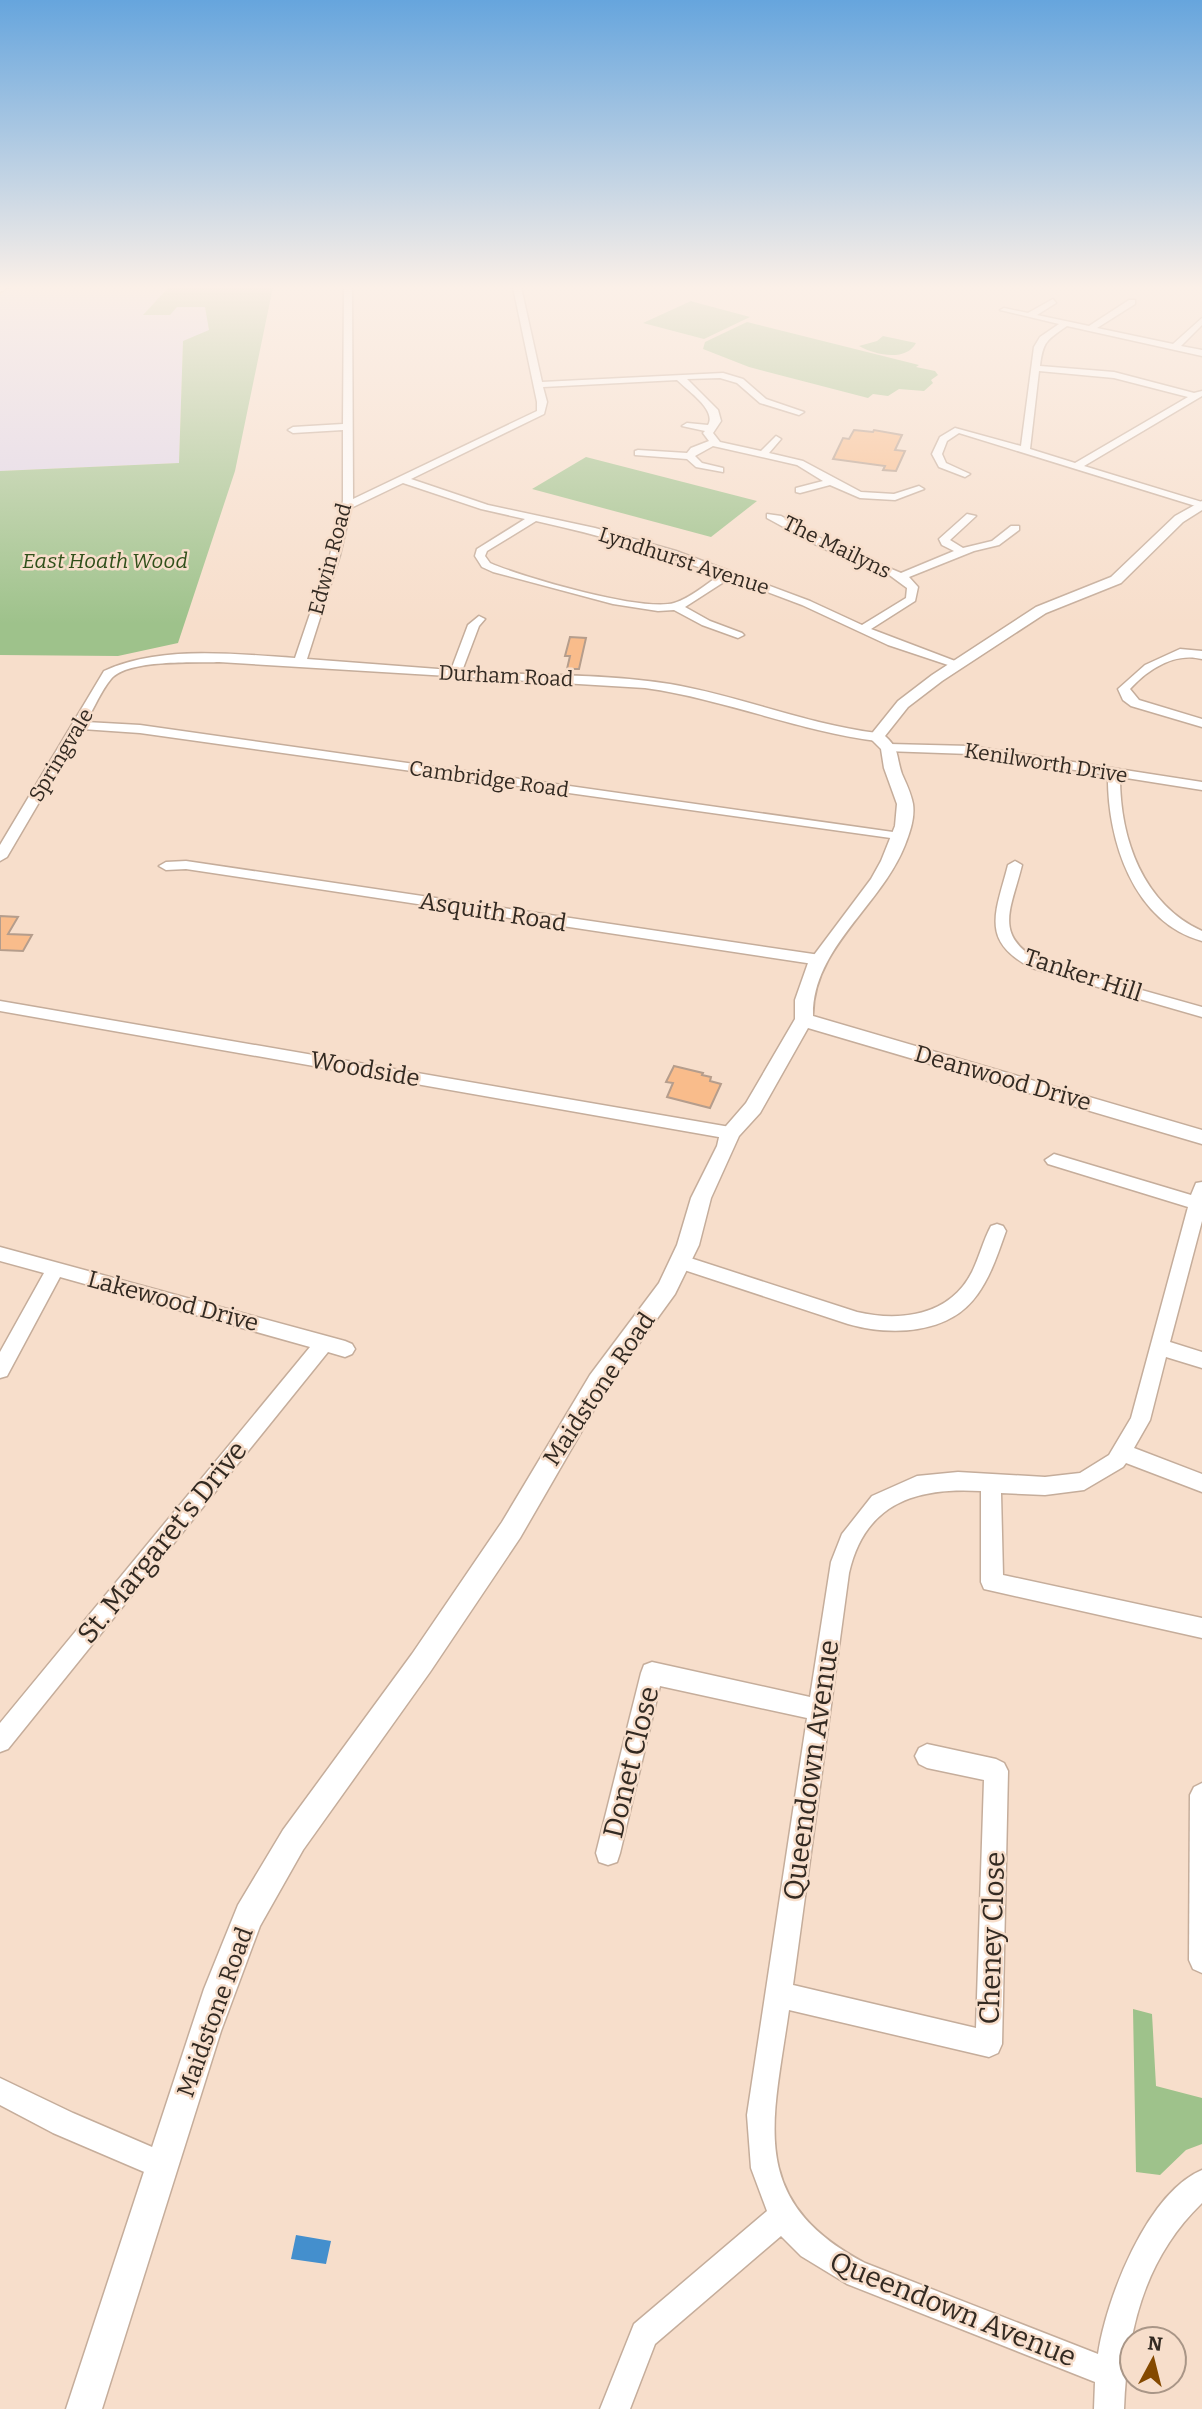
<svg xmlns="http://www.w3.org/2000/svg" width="1202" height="2409" viewBox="0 0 1202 2409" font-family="Bitter,serif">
<rect width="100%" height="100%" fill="#f7decb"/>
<path fill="#ded5ea" d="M10 287H169L144 314 177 307H206L209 331 183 342 179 463 0 471V295Z"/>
<g fill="#9ec28b">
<path d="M169 287H273L235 471 178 643 118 656 0 655V471L179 463 183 341 209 330 205 307H177L170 315H143Z"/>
<path d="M691 301 694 302 750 317 704 339 643 323Z"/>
<path d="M747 322 919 365 916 367 935 371 938 375 931 380 933 383 924 391 899 389 888 396 873 394 868 398 749 367 703 349 705 342Z"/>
<path d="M883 336 916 343C906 362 875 355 859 346L877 341Z"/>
<path d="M586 457 757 501 711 537 532 489Z"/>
<path d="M1133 2009 1152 2014 1156 2086 1202 2098V2144L1186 2150 1160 2175 1136 2172Z"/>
</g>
<path fill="#448fcd" d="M296 2235 331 2241 326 2264 291 2259Z"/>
<g fill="#f9bc8b" stroke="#b59d8c" stroke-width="2">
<path d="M854 430 873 432 874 430 902 435 895 450 905 451 896 471 883 470 885 466 833 459 843 438 849 439Z"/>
<path d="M570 637 586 638 579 669H567L570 656H565Z"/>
<path d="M0 916 18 917 8 934 32 935 23 951 0 950Z"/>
<path d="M674 1066 703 1073 702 1075 711 1077 710 1081 721 1084 710 1108 667 1097 673 1083 666 1082Z"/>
</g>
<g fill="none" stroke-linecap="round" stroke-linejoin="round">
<g stroke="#c5ad9b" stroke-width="3">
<g id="minor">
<path d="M0 287H9L0 292Z"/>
<path d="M344 287H352L353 499 537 411V402L513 287H521L542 382 723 373 743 379 766 399 804 412 799 415 760 403 737 383 720 378 687 379 718 410 721 421 713 433 720 442 761 451 776 436 781 439 769 453 803 461 861 492 894 494 919 486 924 489 895 500 860 498 830 485 800 493 796 492V488L823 481 797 465 713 446 695 456 702 463 723 468V472L696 467 687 459 635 455V451L638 450 687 453 691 448 709 441 703 433 705 431 682 426 687 423 708 425C717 410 688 391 677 380L543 387 547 402 544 414 411 479 488 505 595 528 676 551 810 601 862 625 906 598 907 588 888 574 822 548 767 518V514L781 516 829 543 901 573 954 551 942 545 939 539 967 514 976 516 950 540 963 548 992 541 1011 526H1019V530L999 545 974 551 909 577 918 587 915 601 871 629 963 664 957 668 888 645 802 605 730 578 685 607 710 621 742 633 744 635 738 638 702 625 674 610 658 611 613 604 493 572 482 567 475 556 477 549 525 519 481 509 403 483 351 508 340 555 307 659 451 670 468 625 479 616 485 619 479 626 462 671C531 676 601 673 670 684 740 696 806 724 877 733L883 737 877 741C798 731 724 699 645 688L219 662C194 663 128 659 111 679 101 691 94 708 86 722L140 725 900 833 905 834V840L140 733 82 729 7 857 0 861V845L104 671C160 645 234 654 295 658L330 555 343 501V430L293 433 288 430 293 427 343 424ZM536 521C599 535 660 552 720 575 706 584 691 598 674 603 642 612 522 577 490 563L485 556 487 551Z"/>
<path d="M1053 299 1056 303 1037 315 1089 326 1129 300H1135V304L1097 328 1173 344 1202 318V325L1181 346 1202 350V356L1067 326C1047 340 1043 341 1040 366L1114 372 1194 393 1202 391V396L1084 466 1202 502V508L959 433 947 441 942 454 946 463 970 474 965 477 939 467 932 454 940 437 955 428 1021 446 1034 347 1040 337 1059 324 1000 310 1004 308 1028 313ZM1039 371 1114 378 1188 397 1075 463 1030 449Z"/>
<path d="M1180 649 1202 651V659C1175 652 1148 669 1130 689L1139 700 1202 719V727L1131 706 1123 700 1118 689 1145 665Z"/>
<path d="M889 744 970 746 1202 782V790L1120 777C1120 839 1143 904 1202 931V941C1133 922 1107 839 1108 775L970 754 885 751V745Z"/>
<path d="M186 861 820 955 827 960 820 965 186 869 166 870 159 866 166 862Z"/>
<path d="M1015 861 1022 865C1011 910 992 936 1042 962L1202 1007V1017L1032 968C979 941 996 912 1008 865Z"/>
<path d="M0 1001 730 1127 738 1133 730 1139 0 1011Z"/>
<path d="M1054 1154 1191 1195 1196 1183 1202 1182V1221L1170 1342 1202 1352V1368L1166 1357 1150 1420 1134 1448 1202 1474V1492L1126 1463 1123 1467 1084 1490 1045 1495 1001 1493 1003 1575 1202 1618V1638L984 1589 981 1582V1491C916 1487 865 1503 849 1573L793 1985 976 2028 984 1780 927 1768 919 1764 915 1756 919 1748 927 1744 996 1759 1004 1763 1008 1771 1002 2044 998 2053 989 2057 789 2010C773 2123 746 2200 865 2263L1098 2354C1106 2299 1147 2193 1202 2170V2203C1144 2259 1127 2331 1124 2409H1094L1095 2382 847 2284 801 2256 781 2236 655 2344 630 2409H600L634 2324 767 2211 751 2168 747 2115 807 1718 660 1686 620 1853 617 1862 608 1865 599 1862 596 1853 641 1673 644 1665 652 1662 810 1697 831 1562 842 1534 872 1496 917 1476 958 1472 1045 1477 1080 1473 1109 1455 1131 1418 1188 1207 1048 1164 1045 1160Z"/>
<path d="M997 1224 1003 1226 1006 1231C998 1253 991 1276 977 1295 949 1335 890 1336 848 1324L675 1267 672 1262 675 1257 681 1255 857 1312C900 1322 950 1316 972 1272 979 1258 983 1241 991 1226Z"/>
<path d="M0 1247 345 1341 352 1344 355 1349 352 1354 345 1357 328 1352 8 1749 0 1752V1723L310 1347 60 1277 7 1376 0 1378V1352L44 1273 0 1261Z"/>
<path d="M1202 1783V1973L1193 1969 1189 1960 1190 1795 1194 1787Z"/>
<path d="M0 2078 73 2113 173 2156 177 2166 173 2176 163 2180 53 2133 0 2105Z"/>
</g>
</g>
<g stroke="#c5ad9b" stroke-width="3">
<path id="tertiary" d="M1202 501V510L1183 522 1121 583 1046 613 942 681 908 707 885 736C900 749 896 757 902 774 906 783 911 793 913 804 915 818 910 832 905 845 881 906 812 948 813 1016L1202 1130V1144L808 1028 760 1113 739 1136 711 1198 699 1245 675 1294 606 1389 520 1538 430 1672 303 1850 260 1926 221 2031 102 2409H66L204 1989 238 1905 283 1830 412 1654 502 1522 590 1375 659 1283 677 1245 691 1198 717 1146 720 1133 746 1103 795 1019V1000L808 963 871 879 881 861 895 826 897 804 884 768 881 749 869 737 898 701 932 675 1036 607 1111 577 1175 516Z"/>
</g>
<use href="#minor" fill="#fff" fill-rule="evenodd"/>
<use href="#tertiary" fill="#fff" fill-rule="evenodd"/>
</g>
<linearGradient id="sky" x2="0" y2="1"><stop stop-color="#66a5dd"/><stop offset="0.46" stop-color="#fbf0e8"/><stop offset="1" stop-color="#fbf0e8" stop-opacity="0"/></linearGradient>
<rect width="1202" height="624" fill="url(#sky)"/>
<g text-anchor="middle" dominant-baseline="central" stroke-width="5" stroke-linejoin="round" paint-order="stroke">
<g font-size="21" fill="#332a22" stroke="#f7decb">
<text transform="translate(837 547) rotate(26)">The Mailyns</text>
<text transform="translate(330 559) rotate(-75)">Edwin Road</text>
<text transform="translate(684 561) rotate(18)">Lyndhurst Avenue</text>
<text transform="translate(506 676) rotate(3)">Durham Road</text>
<text transform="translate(61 755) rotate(-59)">Springvale</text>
<text transform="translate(1046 763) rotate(9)">Kenilworth Drive</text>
<text transform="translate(489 779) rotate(8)">Cambridge Road</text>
</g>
<g font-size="21" font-style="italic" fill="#30501a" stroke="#f7decb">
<text x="105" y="561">East Hoath Wood</text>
</g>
<g font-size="24" fill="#332a22" stroke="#f7decb">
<text transform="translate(493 912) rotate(9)">Asquith Road</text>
<text transform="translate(1083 975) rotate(18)">Tanker Hill</text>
<text transform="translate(365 1069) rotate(10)">Woodside</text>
<text transform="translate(1003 1078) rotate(16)">Deanwood Drive</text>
<text transform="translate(173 1301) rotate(15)">Lakewood Drive</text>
<text transform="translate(599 1389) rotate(-56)">Maidstone Road</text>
<text transform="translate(215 2012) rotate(-70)">Maidstone Road</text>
</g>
<g font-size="28" fill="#332a22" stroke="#f7decb">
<text transform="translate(162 1542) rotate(-51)">St. Margaret's Drive</text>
<text transform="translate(631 1762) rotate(-76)">Donet Close</text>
<text transform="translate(811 1770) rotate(-82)">Queendown Avenue</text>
<text transform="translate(992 1938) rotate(-88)">Cheney Close</text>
<text transform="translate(953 2309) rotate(22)">Queendown Avenue</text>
</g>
</g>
<g transform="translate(1153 2360) rotate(7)"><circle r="33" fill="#f7decb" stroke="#a99687" stroke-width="2"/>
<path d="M0-5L12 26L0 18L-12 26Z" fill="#844900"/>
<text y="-10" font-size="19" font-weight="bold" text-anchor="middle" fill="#332a22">N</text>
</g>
</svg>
